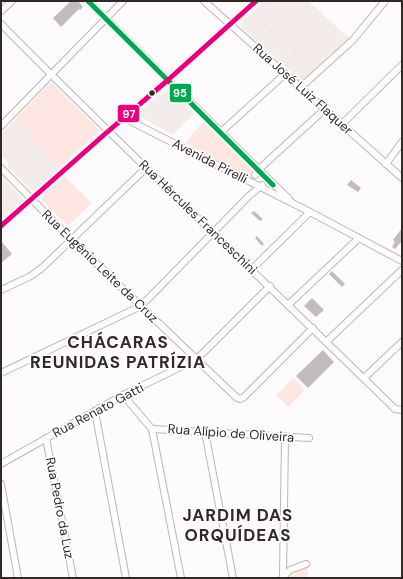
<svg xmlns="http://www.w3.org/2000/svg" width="403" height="579" viewBox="0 0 403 579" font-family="'DM Sans',sans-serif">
<rect width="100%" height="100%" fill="#fdfbfb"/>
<g fill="#f4eceb">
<path d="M265 1H308L349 38 302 81 240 26 241 23Z"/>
<path d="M169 88 195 113 172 135 136 114Z"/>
<path d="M15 119 60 167 34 191H32L8 167V162L4 158H1V133Z"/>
<path d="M1 175 23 199 22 201 1 219Z"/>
</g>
<g fill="#fee6e3">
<path d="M50 83H52L99 130V131L60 167 15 119Z"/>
<path d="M203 122 253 169 249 177 185 143Z"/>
<path d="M64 176 92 203 68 226 42 200 43 195Z"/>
<path d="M294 378 305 390 288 407 276 395Z"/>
<path d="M308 567V578H289L301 569Z"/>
</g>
<g fill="#c2bdbd">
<path d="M71 1H78L83 7 80 10 79 9 61 27 53 18Z"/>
<path d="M351 180 361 188 358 192 347 185Z"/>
<path d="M254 211 263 219 260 221 251 213Z"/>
<path d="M402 228V241L395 249 392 247 395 242 393 240Z"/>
<path d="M257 236 264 244 262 246 255 238Z"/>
<path d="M1 241 12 254 1 263Z"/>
<path d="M332 271 345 284 342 287 329 274Z"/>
<path d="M312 298 324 310 316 317 304 306Z"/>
<path d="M323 350 334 362 308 388 296 376Z"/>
</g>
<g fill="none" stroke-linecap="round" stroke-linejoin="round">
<g stroke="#bbb7b6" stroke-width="8">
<g id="street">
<path d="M88 1 289 199"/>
<path d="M204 1 402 178"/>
<path d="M1 11 12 1"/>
<path d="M1 24C130 155 264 281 395 409L402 410"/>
<path d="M301 87 353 40 385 1"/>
<path d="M124 118 310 212 402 261"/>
<path d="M342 124 402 65"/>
<path d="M1 126 123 1"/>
<path d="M221 132 285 74"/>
<path d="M386 164 402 142"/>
<path d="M1 168 72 240 237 398 240 399 244 397 313 328"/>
<path d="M255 175 258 170 325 109"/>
<path d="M1 226 105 134 168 80 256 1"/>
<path d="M252 269 310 212"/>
<path d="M1 290 31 276 43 267 146 168"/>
<path d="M288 305 359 238"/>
<path d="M326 342 402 270"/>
<path d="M1 373 141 306 249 196 262 185"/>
<path d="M364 378 402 342"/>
<path d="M123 395 152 429"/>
<path d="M95 411 126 578"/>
<path d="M152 429 309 438"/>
<path d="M152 429 181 578"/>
<path d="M205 432 233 578"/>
<path d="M46 438 73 578"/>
<path d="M1 464 123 395 197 359 270 286"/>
<path d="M1 484 18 578"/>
<path d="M283 576 285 437"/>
<path d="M282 578 290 570 306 564"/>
</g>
</g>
<g stroke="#dcdbdb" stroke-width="1" stroke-dasharray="2 2" stroke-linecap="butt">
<path d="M264 25 297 52"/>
<path d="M285 65 308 41"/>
</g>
<use href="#street" stroke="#fffefe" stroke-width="6"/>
<g stroke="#fff" stroke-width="8">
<path id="bus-1" d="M88 1 273 185"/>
</g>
<g stroke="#fff" stroke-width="8">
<path id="bus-2" d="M1 226 105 134 168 80 256 1"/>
</g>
<use href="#bus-1" stroke="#00a651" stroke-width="5"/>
<use href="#bus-2" stroke="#e5007d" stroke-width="5"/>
</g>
<circle fill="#312928" stroke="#fff" stroke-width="1.5" cx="152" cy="93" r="3.5"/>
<g text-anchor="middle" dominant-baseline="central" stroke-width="3.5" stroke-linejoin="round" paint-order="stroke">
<g font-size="13" fill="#312928" stroke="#fff">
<text transform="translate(303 89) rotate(42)">Rua José Luiz Flaquer</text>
<text transform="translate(210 161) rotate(27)">Avenida Pirelli</text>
<text transform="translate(198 217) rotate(44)">Rua Hércules Franceschini</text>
<text transform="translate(100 266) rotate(44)">Rua Eugênio Leite da Cruz</text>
<text transform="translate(98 410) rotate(-28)">Rua Renato Gatti</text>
<text transform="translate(231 433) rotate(4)">Rua Alípio de Oliveira</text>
<text transform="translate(60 508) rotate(79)">Rua Pedro da Luz</text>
</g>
<g font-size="17" font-weight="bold" letter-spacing="1" fill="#312928" stroke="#fff">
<text x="118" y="342">CHÁCARAS<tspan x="118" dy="20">REUNIDAS PATRÍZIA</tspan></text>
<text x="238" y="515">JARDIM DAS<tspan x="238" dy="20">ORQUÍDEAS</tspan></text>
</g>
</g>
<g stroke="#fff" stroke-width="1.5">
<rect x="169" y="83" width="23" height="20" rx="4" fill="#00a651"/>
<rect x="117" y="104" width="23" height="19" rx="4" fill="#e5007d"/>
</g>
<g font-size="11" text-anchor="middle" font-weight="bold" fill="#fff">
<text x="180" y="97">95</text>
<text x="129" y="118">97</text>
</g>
<rect width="403" height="579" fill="none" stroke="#312928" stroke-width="4"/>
</svg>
